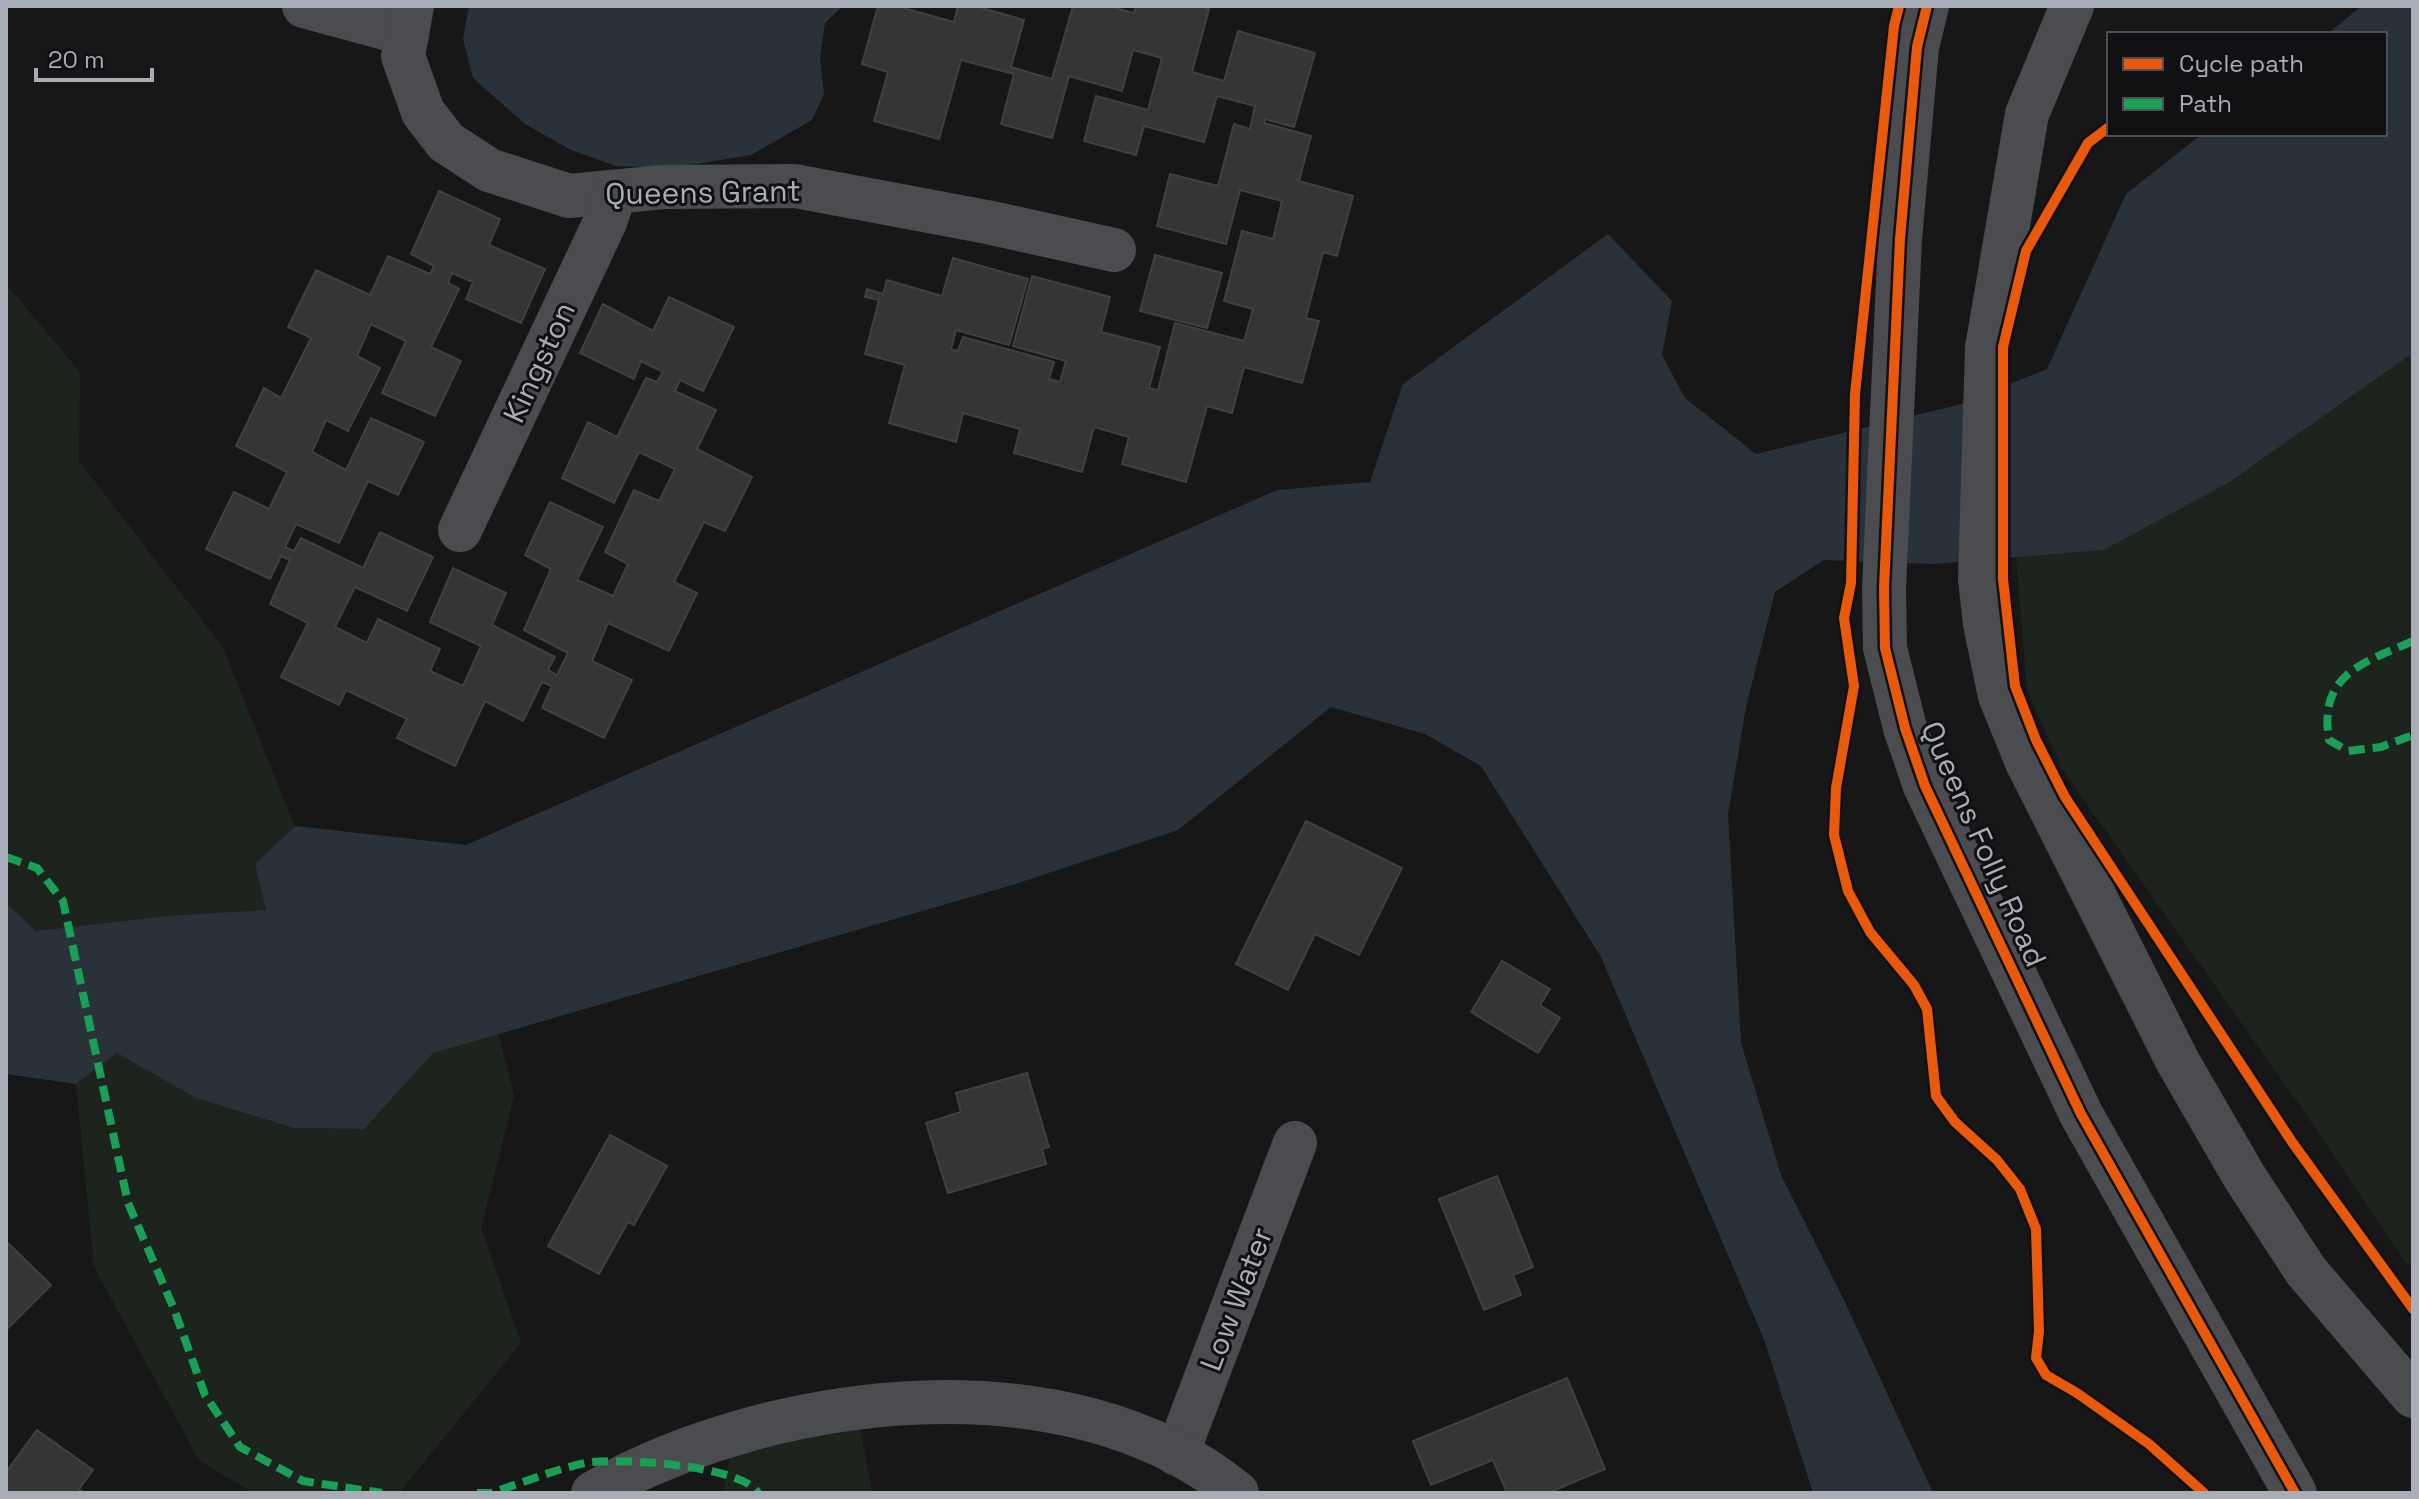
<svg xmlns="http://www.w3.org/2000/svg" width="2419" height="1499" viewBox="0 0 2419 1499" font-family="'Space Grotesk',sans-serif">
<rect width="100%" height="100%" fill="#171717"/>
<g fill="#1d241e">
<path d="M6 284 80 372 79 461 222 646 295 826 255 864 266 910 167 916 36 931 6 903Z"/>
<path d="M2413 353V1263H2406L2305 1113 2062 769 2027 690 2016 557 2104 550 2228 483Z"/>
<path d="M498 1033 514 1095 481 1227 521 1343 399 1493H253L199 1460 94 1267 76 1084 117 1053 197 1098 294 1128 363 1129 433 1053Z"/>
<path d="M860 1426 872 1493H723L730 1454Z"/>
</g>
<g fill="#2a3239">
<path d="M469 6H843L825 23 820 57 824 94 812 120 751 155 672 168 616 166 571 150 525 124 473 78 463 39Z"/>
<path d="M2362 6H2413V353L2228 483 2104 550 1934 564 1824 560 1775 592 1746 707 1728 814 1741 1043 1781 1175 1844 1300 1933 1493H1813L1765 1342 1601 957 1481 766 1425 734 1331 707 1178 830 1012 885 433 1053 364 1129 294 1128 196 1098 117 1053 76 1084 6 1074V903L36 931 167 916 266 910 255 864 295 826 466 845 1277 490 1370 482 1403 384 1608 234 1672 301 1662 355 1685 398 1756 454 1958 405 2047 369 2126 194 2202 134H2385V34H2327Z"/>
</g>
<g fill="#353536" stroke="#3f4043" stroke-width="2">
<path d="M878 6H896L954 22 958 6H975L1024 20 1011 67 1052 79 1073 6H1108L1134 13 1136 6H1198L1209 9 1192 72 1224 81 1238 31 1315 53 1294 127 1265 119 1264 123 1311 136 1299 181 1353 196 1337 256 1323 252 1306 318 1319 321 1302 383 1244 367 1232 413 1207 406 1186 482 1122 464 1129 437 1094 427 1082 472 1014 453 1020 429 963 413 956 442 889 423 905 365 865 354 879 300 865 297 867 289 883 294 887 280 942 296 953 258 1028 279 1009 345 956 330 951 349 958 351 963 337 1054 362 1049 379 1060 382 1066 361 1013 346 1032 276 1110 297 1101 332 1160 347 1149 388 1158 390 1175 323 1244 341 1253 309 1224 301 1242 231 1273 239 1282 201 1240 190 1226 244 1157 226 1170 174 1218 186 1234 124 1250 129 1255 106 1217 96 1204 142 1144 126 1136 155 1084 141 1096 96 1148 110 1162 58 1133 50 1122 91 1069 76 1052 138 1001 124 1014 74 961 60 939 139 874 121 888 72 862 64Z"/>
<path d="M439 191 500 219 489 245 545 269 521 323 466 299 473 282 452 273 448 283 459 289 431 347 461 361 435 416 382 393 406 341 371 324 357 356 380 368 348 431 326 420 312 452 346 470 371 418 424 442 398 495 368 481 339 543 296 524 285 547 294 551 301 538 363 568 380 532 433 557 407 611 355 587 335 627 367 643 378 619 440 649 430 671 463 686 481 646 430 622 453 568 506 593 492 625 555 657 548 670 557 675 568 653 524 630 551 569 525 555 550 502 603 527 577 580 613 596 628 564 605 552 634 490 659 501 675 469 639 452 614 503 562 478 588 422 617 437 646 378 657 382 663 372 641 361 634 379 580 353 603 304 653 331 669 297 734 327 703 391 680 380 675 391 716 410 697 449 752 477 725 531 704 522 674 582 697 593 669 651 608 623 592 661 632 680 604 738 542 708 552 686 542 682 523 721 485 701 455 766 397 738 407 719 346 690 339 705 281 677 308 623 270 604 290 560 281 556 270 579 206 549 234 492 269 509 287 472 236 446 264 388 281 398 311 338 288 327 316 270 370 295 388 256 430 274 434 266 411 254Z"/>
<path d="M1155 255 1222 273 1207 328 1140 311Z"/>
<path d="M1306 821 1402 868 1359 955 1315 934 1288 990 1236 964Z"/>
<path d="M1502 961 1550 989 1540 1005 1560 1018 1538 1053 1471 1012Z"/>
<path d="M1027 1073 1049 1147 1042 1149 1046 1164 948 1193 926 1123 961 1112 956 1093Z"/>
<path d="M610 1135 667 1166 634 1225 628 1222 599 1274 548 1246Z"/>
<path d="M1497 1176 1533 1267 1513 1275 1521 1295 1484 1310 1439 1199Z"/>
<path d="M9 1244 51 1285 6 1330V1248Z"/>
<path d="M1567 1378 1605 1469 1548 1493H1507L1493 1460 1431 1485 1413 1441Z"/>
<path d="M37 1430 93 1470 79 1489 85 1493H6V1472Z"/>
</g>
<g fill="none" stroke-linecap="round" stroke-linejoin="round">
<g stroke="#4b4c50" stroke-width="44">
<path d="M304 6 407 34"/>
<path d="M412 6 403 56 423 112 446 142 489 170 569 196 664 187 795 186 987 222 1114 250"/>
<path d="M1927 6 1917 47 1900 239 1884 588 1885 648 1905 728 1925 786 2081 1114 2295 1493"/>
<path d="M2072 6 2027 114 1987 348 1980 579 1985 624 2000 696 2027 762 2178 1062 2244 1176 2306 1271 2413 1396"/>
<path d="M460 530 605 222 615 192"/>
<path d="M1177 1454 1295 1143"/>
<path d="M593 1493C770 1392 1069 1353 1237 1493"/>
</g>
<g stroke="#1a9f57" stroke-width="8" stroke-dasharray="16 8" stroke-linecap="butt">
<path d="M2413 641C2363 663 2318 674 2329 740L2348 751 2381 747 2413 735"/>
<path d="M6 857 37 868 63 901 128 1203 174 1309 205 1395 240 1447 303 1481 382 1493"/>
<path d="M477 1493H491C522 1483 553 1470 585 1463 615 1457 743 1465 758 1493"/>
</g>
<g stroke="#111113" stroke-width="15">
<g id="cycleway">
<path d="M1899 6 1894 26 1855 394 1851 583 1844 618 1854 686 1836 788 1834 835 1848 891 1870 932 1914 985 1927 1009 1936 1096 1955 1122 1997 1160 2020 1189 2036 1229 2039 1331 2036 1358 2046 1375 2077 1393 2149 1444 2204 1493"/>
<path d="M1927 6 1917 47 1900 239 1884 588 1885 648 1905 728 1925 786 2081 1114 2295 1493"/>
<path d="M2109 127 2088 143 2026 251 2003 347V579L2015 686 2036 740 2065 797 2292 1142 2413 1309"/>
</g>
</g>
<use href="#cycleway" stroke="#e8590c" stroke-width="10"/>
</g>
<g text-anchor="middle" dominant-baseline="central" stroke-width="6" stroke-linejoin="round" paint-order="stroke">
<g font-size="30" fill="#a8adb8" stroke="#111113">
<text transform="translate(703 192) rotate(-1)">Queens Grant</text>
<text transform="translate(539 362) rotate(-65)">Kingston</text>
<text transform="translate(1984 844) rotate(66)">Queens Folly Road</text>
<text transform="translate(1236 1299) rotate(-69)">Low Water</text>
</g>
</g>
<rect width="2419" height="1499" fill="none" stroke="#a8adb8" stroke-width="16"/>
<rect x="2107" y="32" width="280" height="104" fill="#111113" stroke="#4d4f55" stroke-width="2"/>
<rect x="2123" y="58" width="40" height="12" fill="#e8590c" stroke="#4d4f55" stroke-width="2"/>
<text x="2179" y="72" font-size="24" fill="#a8adb8">Cycle path</text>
<rect x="2123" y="98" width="40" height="12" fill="#1a9f57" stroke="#4d4f55" stroke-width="2"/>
<text x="2179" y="112" font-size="24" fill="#a8adb8">Path</text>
<path d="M36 68v12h116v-12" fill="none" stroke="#a8adb8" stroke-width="4"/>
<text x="48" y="68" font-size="24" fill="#a8adb8" stroke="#111113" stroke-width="6" paint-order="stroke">20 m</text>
</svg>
